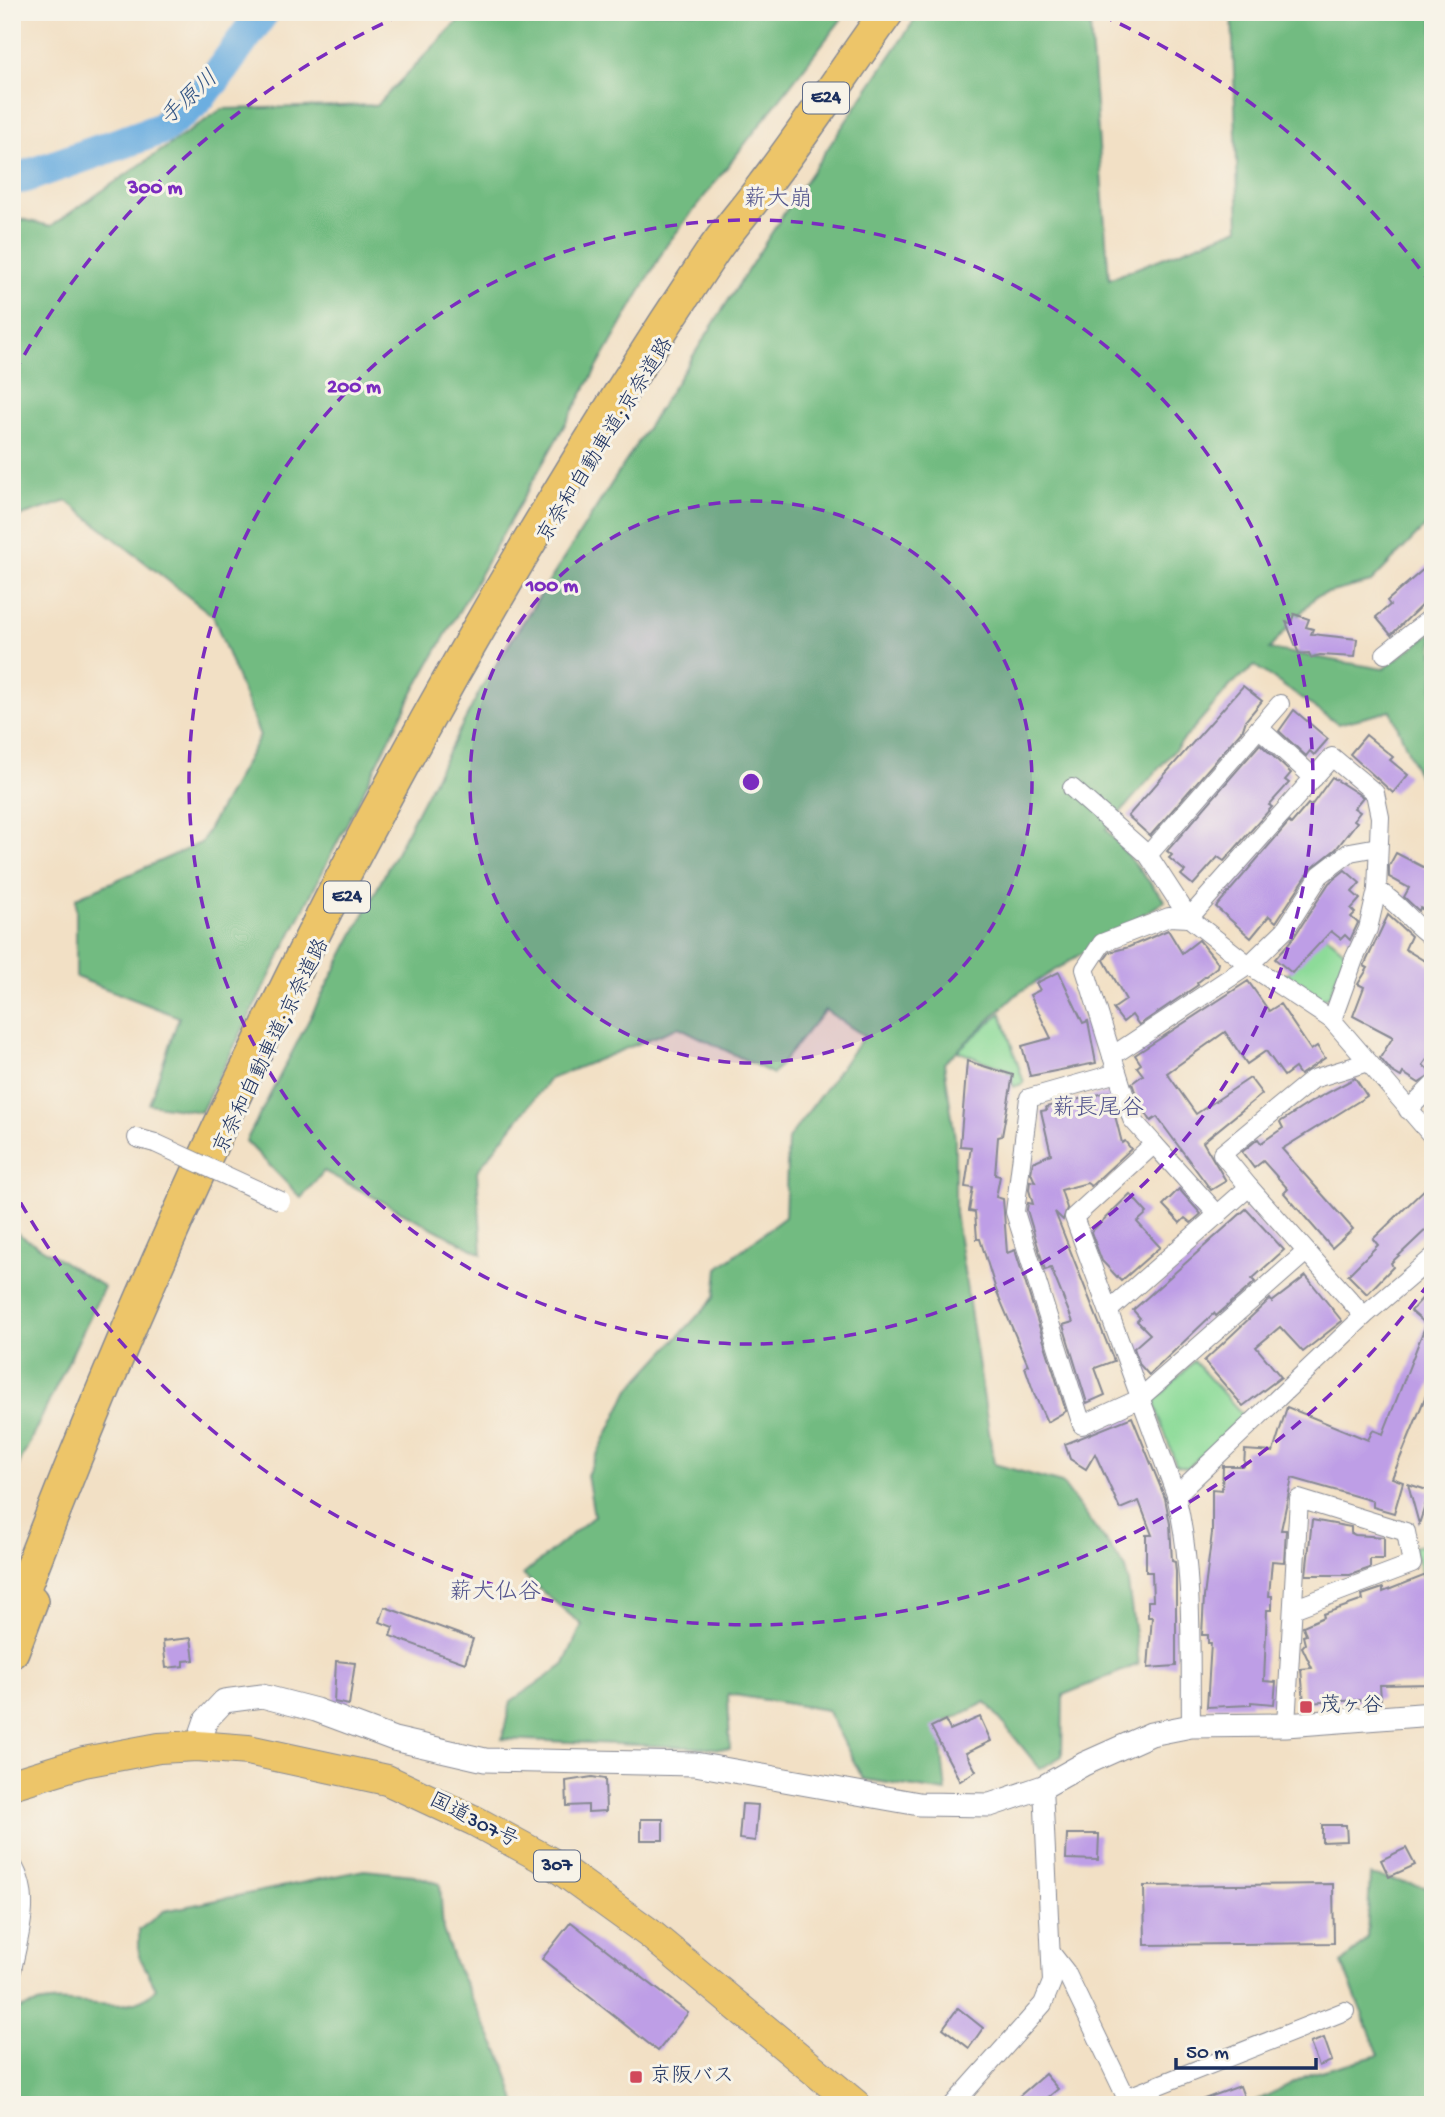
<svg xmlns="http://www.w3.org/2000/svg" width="1445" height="2117" viewBox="0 0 1445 2117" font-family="'Gochi Hand','Klee One',sans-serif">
<rect width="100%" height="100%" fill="#f7f3e8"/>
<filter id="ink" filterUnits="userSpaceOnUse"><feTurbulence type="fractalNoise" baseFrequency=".0143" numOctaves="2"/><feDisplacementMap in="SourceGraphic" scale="14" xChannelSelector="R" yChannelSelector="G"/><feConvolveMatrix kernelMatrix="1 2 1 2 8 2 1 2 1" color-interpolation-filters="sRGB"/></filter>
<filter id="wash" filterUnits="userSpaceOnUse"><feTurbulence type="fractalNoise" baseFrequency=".00686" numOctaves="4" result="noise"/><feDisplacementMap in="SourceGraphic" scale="28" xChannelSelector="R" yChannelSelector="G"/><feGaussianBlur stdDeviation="1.57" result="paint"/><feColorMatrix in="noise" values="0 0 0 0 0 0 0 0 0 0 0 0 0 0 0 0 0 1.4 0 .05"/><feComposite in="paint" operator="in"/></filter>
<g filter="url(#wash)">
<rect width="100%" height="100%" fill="#f2e0c5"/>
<g fill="#8ddb99" stroke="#54857c" stroke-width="2">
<path d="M1325 934 1346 952 1329 996 1315 1002 1284 977Z"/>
<path d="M1001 1013 1024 1083 1014 1087 1007 1070 957 1051Z"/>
<path d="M1194 1361 1243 1415 1188 1468 1176 1465 1154 1402Z"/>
<path d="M1433 1543V1607L1413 1547Z"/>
</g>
<g fill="#72bb81" stroke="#467570" stroke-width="2">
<path d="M467 12H847L666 246 415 689 201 1112 149 1104 179 1017 76 977V898L201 843 260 736 213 616 67 501 12 519V217L51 226 222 109 377 105Z"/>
<path d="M920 12H1089L1109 279 1239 228 1232 12H1433V518L1371 582 1316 596 1269 649 1383 669 1433 632V795L1425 791 1391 711 1338 724 1255 666 1232 684 1106 829 1165 901 1017 994 944 1063 955 1138V1213L994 1464 1062 1483 1126 1569 1139 1664 1063 1695 1062 1756 1040 1769 986 1702 939 1725 946 1792 863 1779 827 1710 728 1694 730 1749 502 1739 511 1701 563 1666 582 1625 523 1575 594 1516 587 1475 629 1390 715 1297 718 1268 785 1217 788 1139 864 1036 825 1010 773 1074 679 1027 550 1079 477 1171 482 1254 324 1171 301 1198 246 1141 483 685 790 204Z"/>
<path d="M12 1230 104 1287 12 1479Z"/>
<path d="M364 1870 414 1875 440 1884 443 1930 455 1964 505 2065 517 2105H12V2010C25 2008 38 2003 50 2002 83 1998 133 2018 156 1988L139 1956V1930L164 1911Z"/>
<path d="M1370 1875 1425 1887 1433 1909V2105H1248L1310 2074 1379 2055 1342 1963 1367 1938Z"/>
</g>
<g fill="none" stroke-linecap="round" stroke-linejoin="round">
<path stroke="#6caee0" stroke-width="33" d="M12 178 24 177 161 129 194 103 215 79 263 12"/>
</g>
<g id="blocks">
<g fill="#be9ee6">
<path d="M1433 561V594L1391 635 1376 617 1390 605 1387 601Z"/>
<path d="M1294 614 1309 619 1306 627 1313 629 1311 634 1357 639 1355 657 1320 655 1311 658 1309 653 1299 654 1286 622 1291 623Z"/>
<path d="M1243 686 1262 701 1246 720 1243 729 1150 836 1128 816Z"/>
<path d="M1294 710 1328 739 1314 755 1310 751 1306 756 1279 731Z"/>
<path d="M1366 735 1393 757 1390 760 1408 775 1393 793 1350 754Z"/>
<path d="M1260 744 1291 773 1285 780 1289 783 1269 805 1272 807 1224 861 1218 857 1193 885 1181 875 1185 871 1169 858 1172 855 1167 851Z"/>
<path d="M1332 777 1363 797 1354 808 1360 812 1354 820 1357 822 1336 849 1311 869 1276 922 1269 916 1251 938 1216 907 1289 822 1291 824 1308 804 1311 806Z"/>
<path d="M1396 853 1433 872V900L1426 911 1420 908 1419 911 1404 897 1409 888 1389 877V866Z"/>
<path d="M1345 870 1360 883 1352 892 1360 899 1351 909 1355 913 1351 917 1358 923 1350 940 1345 935 1341 939 1331 931 1292 973 1275 959 1294 937 1329 883Z"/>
<path d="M1388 915 1411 936 1405 949 1433 966V1051L1423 1065 1433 1074 1419 1083 1403 1073 1401 1077 1391 1071 1380 1058 1393 1037 1353 1016 1364 987 1358 984 1368 968 1364 966Z"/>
<path d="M1168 930 1182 953 1199 940 1218 963 1217 967 1197 983 1198 985 1139 1025 1132 1015 1123 1022 1113 1009 1126 1000 1104 960 1110 952 1129 947Z"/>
<path d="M1059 972 1083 1023 1088 1021 1096 1063 1030 1076 1022 1046 1051 1038 1030 995 1040 990 1036 983Z"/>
<path d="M1248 981 1269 1011 1280 1004 1311 1050 1317 1046 1325 1058 1300 1075 1295 1068 1284 1076 1266 1051 1247 1064 1225 1032 1167 1073 1196 1114 1250 1078 1262 1094 1203 1142 1226 1181 1211 1190 1157 1117 1151 1121 1138 1100 1132 1083 1143 1075 1137 1067 1141 1064 1135 1055Z"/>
<path d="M967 1061 1013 1075 1002 1136 998 1137 995 1175 1000 1176 996 1197 1003 1199 1007 1253 1015 1250 1066 1411 1047 1422 1035 1396 1025 1367 1028 1365 996 1290 980 1239H977L975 1212 969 1211 973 1188 965 1187 971 1147 960 1146Z"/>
<path d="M1355 1078 1367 1096 1282 1149 1353 1229 1332 1248 1284 1193 1288 1189 1263 1161 1254 1168 1242 1152 1258 1139 1261 1143 1283 1128 1280 1122 1314 1100Z"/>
<path d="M1109 1092 1122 1143 1125 1141 1131 1149 1091 1186 1087 1183 1061 1190 1067 1208 1063 1220 1055 1212 1114 1361 1095 1368 1105 1395 1087 1403 1063 1325 1073 1322 1051 1268 1045 1270 1027 1210 1028 1203 1033 1204 1029 1190 1030 1181 1035 1182 1031 1173 1033 1162 1051 1154 1041 1111 1047 1110 1046 1107Z"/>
<path d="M1433 1181V1223L1391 1263 1393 1267 1367 1294 1348 1275 1378 1245 1373 1239Z"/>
<path d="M1179 1189 1201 1214 1191 1223 1185 1218 1180 1223 1163 1205Z"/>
<path d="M1130 1194 1147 1213 1137 1222 1160 1247 1121 1281 1102 1261 1091 1232Z"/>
<path d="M1246 1209 1284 1250 1252 1279 1255 1282 1216 1316 1214 1313 1149 1375 1140 1365 1134 1348 1150 1334 1137 1321 1140 1318 1133 1310Z"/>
<path d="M1306 1276 1342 1321 1303 1352 1280 1327 1256 1347 1281 1377 1243 1406 1204 1361 1270 1299 1272 1302Z"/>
<path d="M1433 1286V1378L1392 1478 1403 1482 1394 1513 1373 1507V1501L1292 1478 1281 1530H1286L1284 1562 1272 1561 1269 1596H1272V1610H1267L1264 1681 1276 1682 1274 1704 1251 1702V1705L1207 1707 1211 1643H1208V1635H1202L1204 1597 1212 1533V1489L1222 1490 1223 1466H1244L1245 1450 1273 1452 1287 1407 1368 1440 1373 1430 1383 1434 1426 1324 1411 1311Z"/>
<path d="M1132 1417 1165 1498 1170 1524 1172 1561 1175 1562 1176 1572V1666L1148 1668 1152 1617H1148V1601H1153L1152 1572H1146V1535H1152L1139 1501 1120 1509 1095 1454 1086 1469 1070 1459 1065 1444Z"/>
<path d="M1408 1484 1430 1491 1419 1524Z"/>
<path d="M1312 1520 1351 1527V1533L1355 1535 1384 1537V1559H1370V1568L1350 1575H1306Z"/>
<path d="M1426 1575 1433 1592V1684L1380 1685 1381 1699 1304 1703 1301 1669 1312 1668 1302 1647 1305 1644 1303 1636 1306 1635 1303 1626 1324 1617 1323 1614 1363 1600 1362 1595 1383 1588V1592Z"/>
<path d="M385 1607 473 1639 465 1663 390 1636 393 1627 380 1622Z"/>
<path d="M191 1638 194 1660 184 1661V1666L166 1668 163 1641Z"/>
<path d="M336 1661 355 1663 349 1705 334 1702Z"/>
<path d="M980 1717 991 1741 966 1753 976 1771 960 1781 931 1727 945 1720 950 1730Z"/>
<path d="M592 1777 605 1779 606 1811 588 1812V1805L567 1806 566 1781Z"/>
<path d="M742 1804 758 1805 755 1841 739 1839Z"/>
<rect x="641" y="1819" width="22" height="21"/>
<path d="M1322 1825H1346L1347 1841 1322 1842Z"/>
<path d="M1067 1834H1099L1098 1860 1066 1859Z"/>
<path d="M1406 1848 1415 1865 1389 1877 1381 1860Z"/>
<path d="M1333 1884 1334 1943 1145 1945 1144 1886Z"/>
<path d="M571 1922 688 2013 658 2051 542 1959Z"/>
<path d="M958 2008 983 2028 969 2048 943 2028Z"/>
<path d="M1324 2038 1332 2061 1319 2066 1310 2043Z"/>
<path d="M1045 2074 1058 2089 1039 2105H1009Z"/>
<path d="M1240 2086 1247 2105H1193V2103Z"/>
</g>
</g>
</g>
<g filter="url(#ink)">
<use href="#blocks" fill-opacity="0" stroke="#868892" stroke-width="2"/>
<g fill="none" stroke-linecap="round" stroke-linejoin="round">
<g stroke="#868892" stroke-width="20">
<g id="minor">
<path d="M1385 654 1433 616"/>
<path d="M1259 728 1314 778"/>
<path d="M1072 788 1148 855 1189 918 1249 965 1332 1020 1433 1137"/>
<path d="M1148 855 1280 704"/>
<path d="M1377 890C1401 904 1411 924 1433 938"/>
<path d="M1112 1056 1085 969 1102 943 1169 917 1189 918 1332 757 1375 793 1380 817 1377 890 1368 929 1354 959 1332 1020"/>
<path d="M1117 1073 1029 1098 1015 1212 1082 1425 1139 1399 1306 1252"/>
<path d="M1408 1110 1433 1085"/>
<path d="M137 1138 155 1143"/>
<path d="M1154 1144 1218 1215"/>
<path d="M1249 1187 1222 1154 1313 1079 1368 1062"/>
<path d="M1109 1310 1249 1187 1364 1316"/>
<path d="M1176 1495 1364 1316 1433 1257"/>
<path d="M1286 1725 1299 1499 1406 1532 1412 1564 1293 1609"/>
<path d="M1191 1726C1190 1649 1194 1570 1176 1495L1074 1217 1154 1144 1132 1119 1112 1056 1249 965 1285 930 1320 875 1350 852 1378 847"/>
<path d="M12 1864C33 1897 19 1934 12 1970"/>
<path d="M1052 1954 1066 1972 1130 2105"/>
<path d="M1126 2098 1345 2011"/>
<path d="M953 2105 1043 2004 1052 1982 1043 1787"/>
</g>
</g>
<g stroke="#868892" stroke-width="25">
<path id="tertiary" d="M197 1746 206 1720 224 1701 262 1696 316 1710 394 1739 485 1760 695 1764 919 1804 990 1805 1043 1787 1084 1764 1151 1734 1191 1726 1286 1725 1433 1714"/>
</g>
<g stroke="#868892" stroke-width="32">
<path id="trunk" d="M12 1784 84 1762 159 1748 197 1746 248 1750 387 1780 475 1821 552 1863 649 1933 856 2105"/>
</g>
<g stroke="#868892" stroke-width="36">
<g id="motorway">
<path d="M12 1619C193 1139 428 677 713 251 729 228 748 207 764 185 807 129 846 69 887 12"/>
<path d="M12 1651 31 1601"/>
</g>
</g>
<use href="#minor" stroke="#fff" stroke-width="18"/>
<use href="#tertiary" stroke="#fff" stroke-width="23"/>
<use href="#trunk" stroke="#edc569" stroke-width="30"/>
<use href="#motorway" stroke="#edc569" stroke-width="33"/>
<g stroke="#868892" stroke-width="20" stroke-linecap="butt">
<path id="minor-bridge" d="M155 1143 281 1201"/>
</g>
<use href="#minor-bridge" stroke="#fff" stroke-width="18"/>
</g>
</g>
<circle cx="751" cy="782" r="281" fill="#7b2cbf" fill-opacity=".12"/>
<g fill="none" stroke="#7b2cbf" stroke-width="3.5" stroke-dasharray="12 9">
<circle cx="751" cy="782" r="281"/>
<circle cx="751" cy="782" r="562"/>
<path d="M1429 1283A843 843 0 0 1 14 1191M14 373A843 843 0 0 1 401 15M1101 15A843 843 0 0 1 1429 281"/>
</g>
<g fill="#d1495b" stroke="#f7f3e8" stroke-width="2.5">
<rect x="1299" y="1700" width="14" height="14" rx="3.5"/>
<rect x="629" y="2070" width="14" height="14" rx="3.5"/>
</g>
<g text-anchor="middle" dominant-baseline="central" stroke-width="6" stroke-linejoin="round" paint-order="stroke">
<g fill="#f7f3e8" stroke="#5d6a87" stroke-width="2">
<rect x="803" y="82.5" width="46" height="31" rx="5"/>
<rect x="324" y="881.5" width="46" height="31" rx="5"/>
<rect x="534" y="1850.5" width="46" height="31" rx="5"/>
</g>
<g font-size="19" font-weight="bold" fill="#1b2f5e">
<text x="826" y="98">E24</text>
<text x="347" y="897">E24</text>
<text x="557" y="1866">307</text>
</g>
<g font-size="21" fill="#1b2f5e" stroke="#f7f3e8">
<text transform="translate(607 441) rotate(-58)">京奈和自動車道;京奈道路</text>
<text transform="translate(273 1047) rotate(-64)">京奈和自動車道;京奈道路</text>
<text transform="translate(473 1822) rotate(27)">国道307号</text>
</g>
<g font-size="21" fill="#1b2f5e" stroke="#f7f3e8" text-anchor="start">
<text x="1320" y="1707">茂ヶ谷</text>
<text x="650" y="2077">京阪バス</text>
</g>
<g font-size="23" font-style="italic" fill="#335585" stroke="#f7f3e8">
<text transform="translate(190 99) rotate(-43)">手原川</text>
</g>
<g font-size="23" fill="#54568e" stroke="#f7f3e8">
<text x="778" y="200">薪大崩</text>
<text x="1098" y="1109">薪長尾谷</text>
<text x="495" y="1593">薪大仏谷</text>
</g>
</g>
<circle cx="751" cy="782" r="10" fill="#7b2cbf" stroke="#f7f3e8" stroke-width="3.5"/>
<g font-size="21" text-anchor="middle" font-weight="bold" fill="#7b2cbf" stroke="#f7f3e8" stroke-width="6" stroke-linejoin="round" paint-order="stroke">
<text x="155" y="193">300 m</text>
<text x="354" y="392">200 m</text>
<text x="552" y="591">100 m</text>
</g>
<rect width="1445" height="2117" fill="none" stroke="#f7f3e8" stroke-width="42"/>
<path d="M1176 2058v10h140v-10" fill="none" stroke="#1b2f5e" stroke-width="3.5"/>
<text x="1186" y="2058" font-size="21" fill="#1b2f5e" stroke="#f7f3e8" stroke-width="5" paint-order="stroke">50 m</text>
</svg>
